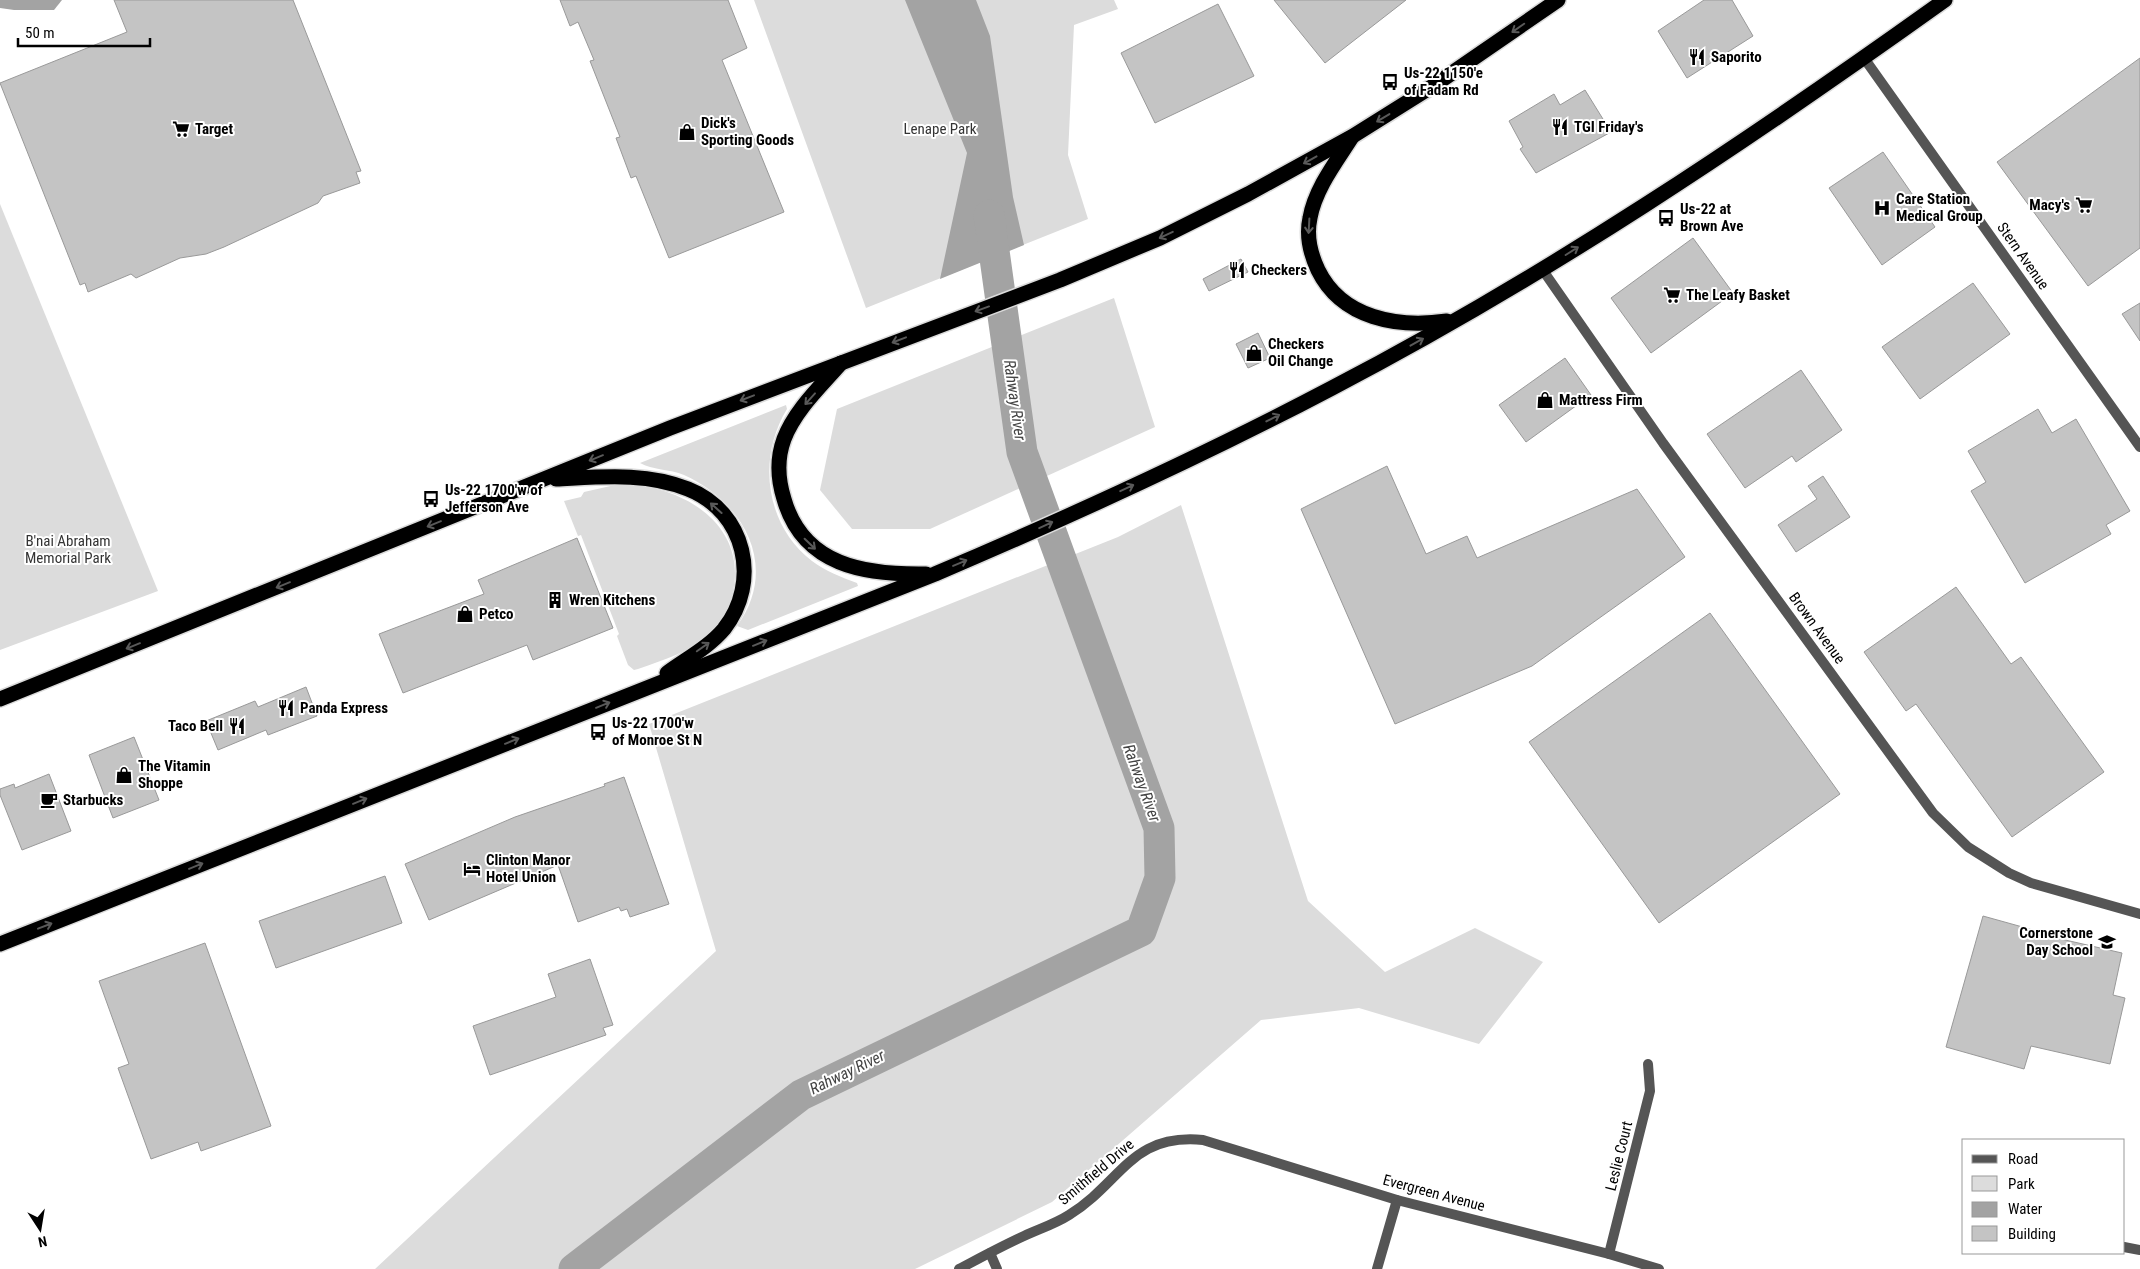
<svg xmlns="http://www.w3.org/2000/svg" width="2140" height="1269" viewBox="0 0 2140 1269" font-family="'Roboto Condensed',sans-serif">
<rect width="100%" height="100%" fill="#fff"/>
<g fill="#dcdcdc">
<path d="M754 0H1114L1118 9 1074 25 1068 155 1088 219 866 308Z"/>
<path d="M0 204 158 591 0 650Z"/>
<path d="M1114 298 1155 427 930 529H852L820 490 837 409Z"/>
<path d="M786 405 787 409C757 458 765 525 812 561 825 571 841 577 857 583L858 586 748 630 737 626C780 567 744 502 684 475 670 469 652 470 640 463Z"/>
<path d="M615 485C675 481 748 521 733 591 730 606 722 624 710 634 690 652 663 660 638 669L634 670 628 665 617 636 619 634 581 535 578 536 564 501 581 497 584 492Z"/>
<path d="M1181 505 1308 901 1385 972 1475 928 1543 962 1479 1044 1359 1008 1261 1020 1052 1202 915 1269H375L716 951 649 724 1118 537Z"/>
</g>
<g fill="#a3a3a3">
<path d="M0 0H62L54 10H14L0 8Z"/>
<path d="M905 0H976L990 36 1013 197 1024 245 940 279 967 153Z"/>
</g>
<g fill="none" stroke-linecap="round" stroke-linejoin="round">
<path stroke="#a3a3a3" stroke-width="31" d="M574 1269 801 1095 1141 931 1160 878 1159 828 1022 452 989 215"/>
</g>
<g fill="#c4c4c4" stroke="#999">
<path d="M114 0H293L361 171 356 172 360 183 323 196 318 203 224 247 206 254 180 258 136 278 131 274 88 292 85 283 80 285 0 83 127 32Z"/>
<path d="M560 0H728L747 48 722 60 784 212 669 258 636 176 631 178 616 138 620 137 590 61 594 60 578 22 570 26Z"/>
<path d="M1274 0H1406L1325 63Z"/>
<path d="M1704 0H1732L1753 36 1687 78 1658 31Z"/>
<path d="M1218 4 1254 76 1155 123 1121 53Z"/>
<path d="M2140 58V248L2088 286 1997 162Z"/>
<path d="M1585 90 1611 132 1536 173 1520 149 1523 147 1509 121 1554 94 1560 105Z"/>
<path d="M1883 152 1935 227 1882 265 1829 188Z"/>
<path d="M1693 238 1733 293 1651 353 1611 298Z"/>
<path d="M1241 259 1248 272 1209 291 1203 279Z"/>
<path d="M1973 283 2010 334 1920 399 1882 347Z"/>
<path d="M2140 303V341L2122 314Z"/>
<path d="M1258 333 1270 358 1248 368 1236 344Z"/>
<path d="M1565 358 1591 395 1526 442 1499 405Z"/>
<path d="M1801 370 1842 430 1796 462 1792 456 1745 488 1707 434Z"/>
<path d="M2038 409 2052 433 2076 419 2130 511 2106 525 2111 534 2025 583 1971 491 1986 482 1968 451Z"/>
<path d="M1387 466 1426 554 1467 536 1477 558 1637 489 1685 557 1532 666 1395 724 1301 509Z"/>
<path d="M1823 476 1850 517 1796 552 1778 525 1817 499 1808 486Z"/>
<path d="M577 538 613 628 533 660 527 645 403 693 379 634 484 594 478 580Z"/>
<path d="M1956 587 2011 664 2021 657 2104 772 2012 837 1916 704 1906 711 1864 652Z"/>
<path d="M1710 613 1840 794 1659 923 1529 742Z"/>
<path d="M306 687 317 716 268 735 266 730 218 750 206 721 255 701 258 707Z"/>
<path d="M134 737 159 800 113 818 89 755Z"/>
<path d="M49 774 71 831 22 850 0 795V789L14 784 15 788Z"/>
<path d="M624 777 669 904 630 917 627 909 621 911 619 907 578 922 558 865 429 920 405 864 515 817 605 786 604 784Z"/>
<path d="M385 876 402 923 276 968 259 921Z"/>
<path d="M1983 916 2062 938 2061 939 2122 953 2113 995 2125 998 2110 1064 2031 1046 2024 1069 1946 1047Z"/>
<path d="M205 943 271 1126 201 1151 198 1142 151 1159 118 1068 129 1064 99 981Z"/>
<path d="M590 959 613 1025 603 1028 606 1035 490 1075 473 1026 556 997 548 974Z"/>
</g>
<g fill="none" stroke-linecap="round" stroke-linejoin="round">
<g stroke="#dbdbdb" stroke-width="18">
<g id="highway">
<path d="M1352 137C1336 162 1315 189 1310 218 1306 236 1311 255 1318 270 1342 319 1398 328 1447 321"/>
<path d="M841 363C821 386 795 410 784 439 777 458 778 480 784 499 803 566 865 575 926 574"/>
<path d="M556 479C600 477 646 472 688 489 746 512 761 582 724 629 709 647 686 659 667 673"/>
<path d="M0 699 670 428 1060 280 1160 238 1248 194 1353 136 1436 84 1558 0"/>
<path d="M0 944 935 574C1069 517 1203 456 1332 388 1547 276 1748 141 1945 0"/>
</g>
</g>
<g stroke="#555" stroke-width="10">
<path d="M1864 58 2140 447"/>
<path d="M1542 269 1663 443 1933 813 1968 847 2009 873 2031 883 2140 914"/>
<path d="M2124 1247 2140 1250"/>
<path d="M990 1253 997 1269"/>
<path d="M1609 1254 1650 1091 1648 1064"/>
<path d="M959 1269C980 1258 1002 1246 1024 1236 1039 1229 1055 1224 1069 1215 1122 1182 1131 1133 1203 1140L1397 1200 1609 1254 1659 1269"/>
<path d="M1377 1269 1397 1200"/>
</g>
<use href="#highway" stroke="#000" stroke-width="15"/>
</g>
<defs><path id="oneway-shaft" d="M-6 0H5M1.5-3L5.5 0L1.5 3" fill="none" stroke-width="1.6" stroke-linecap="round" stroke-linejoin="round" transform="scale(1.25)"/></defs>
<g stroke="#595959">
<use href="#oneway-shaft" transform="translate(1518 28) rotate(145)"/>
<use href="#oneway-shaft" transform="translate(1383 118) rotate(149)"/>
<use href="#oneway-shaft" transform="translate(1310 160) rotate(151)"/>
<use href="#oneway-shaft" transform="translate(1309 226) rotate(93)"/>
<use href="#oneway-shaft" transform="translate(1166 235) rotate(155)"/>
<use href="#oneway-shaft" transform="translate(1572 251) rotate(-32)"/>
<use href="#oneway-shaft" transform="translate(982 309) rotate(160)"/>
<use href="#oneway-shaft" transform="translate(899 340) rotate(159)"/>
<use href="#oneway-shaft" transform="translate(1417 342) rotate(-29)"/>
<use href="#oneway-shaft" transform="translate(747 398) rotate(159)"/>
<use href="#oneway-shaft" transform="translate(810 399) rotate(132)"/>
<use href="#oneway-shaft" transform="translate(1273 418) rotate(-27)"/>
<use href="#oneway-shaft" transform="translate(596 458) rotate(158)"/>
<use href="#oneway-shaft" transform="translate(1127 488) rotate(-25)"/>
<use href="#oneway-shaft" transform="translate(716 508) rotate(-138)"/>
<use href="#oneway-shaft" transform="translate(434 524) rotate(158)"/>
<use href="#oneway-shaft" transform="translate(1046 525) rotate(-25)"/>
<use href="#oneway-shaft" transform="translate(810 544) rotate(44)"/>
<use href="#oneway-shaft" transform="translate(960 563) rotate(-23)"/>
<use href="#oneway-shaft" transform="translate(283 585) rotate(158)"/>
<use href="#oneway-shaft" transform="translate(760 643) rotate(-22)"/>
<use href="#oneway-shaft" transform="translate(133 646) rotate(158)"/>
<use href="#oneway-shaft" transform="translate(703 647) rotate(-35)"/>
<use href="#oneway-shaft" transform="translate(603 705) rotate(-22)"/>
<use href="#oneway-shaft" transform="translate(512 741) rotate(-22)"/>
<use href="#oneway-shaft" transform="translate(360 801) rotate(-22)"/>
<use href="#oneway-shaft" transform="translate(196 866) rotate(-22)"/>
<use href="#oneway-shaft" transform="translate(45 926) rotate(-21)"/>
</g>
<defs>
<g id="restaurant-bare" transform="scale(1.35)"><path d="M-5-6h1v4h1v-4h1v4h1v-4h1v5L-1.5 .5V6h-2V.5L-5-1ZM5-6V6H3V1.5H1.5Q1.5-4 5-6Z" fill="#000" stroke="#fff" stroke-width="2.5" paint-order="stroke"/></g>
<g id="bus-bare" transform="scale(1.35)"><path d="M-5-6H5V4H4V6H2V4H-2V6H-4V4H-5ZM-3.5-4V0h7V-4ZM-3.5 1.2v1.5H-2V1.2ZM2 1.2v1.5H3.5V1.2Z" fill="#000" stroke="#fff" stroke-width="2.5" paint-order="stroke"/></g>
<g id="supermarket-bare" transform="scale(1.35)"><path d="M-6-5.5h2.5l.6 2H6L4.5 2H-2.5L-4.4-4H-6ZM-1.5 3.2a1.3 1.3 0 1 0 .1 0ZM3 3.2a1.3 1.3 0 1 0 .1 0Z" fill="#000" stroke="#fff" stroke-width="2.5" paint-order="stroke"/></g>
<g id="shop-bare" transform="scale(1.35)"><path d="M-5-2.5h2.3a2.7 3.5 0 0 1 5.4 0H5L5.5 6h-11ZM-1.5-2.5h3a1.5 2.3 0 0 0-3 0Z" fill="#000" stroke="#fff" stroke-width="2.5" paint-order="stroke"/></g>
<g id="hospital-bare" transform="scale(1.35)"><path d="M-5-5h3v3.5h4V-5h3V5h-3V1.5h-4V5h-3Z" fill="#000" stroke="#fff" stroke-width="2.5" paint-order="stroke"/></g>
<g id="building-bare" transform="scale(1.35)"><path d="M-4-6H4V6H1V3H-1V6H-4ZM-2.5-4.3h1.7v1.8h-1.7ZM.8-4.3h1.7v1.8H.8ZM-2.5-1h1.7V.8h-1.7ZM.8-1h1.7V.8H.8Z" fill="#000" stroke="#fff" stroke-width="2.5" paint-order="stroke"/></g>
<g id="cafe-bare" transform="scale(1.35)"><path d="M-5.5-4.5H6V0H3Q3 3.5 0 3.5H-2.5Q-5.5 3.5-5.5 0ZM3-3.2v2h1.7v-2ZM-6 4.5H4V6H-6Z" fill="#000" stroke="#fff" stroke-width="2.5" paint-order="stroke"/></g>
<g id="hotel-bare" transform="scale(1.35)"><path d="M-6-4.5h1.5V1H6V5H4.5V3h-9V5H-6ZM-4 0a1.8 1.8 0 1 1 3.6 0ZM.5 0V-2.5h3Q6-2.5 6 0Z" fill="#000" stroke="#fff" stroke-width="2.5" paint-order="stroke"/></g>
<g id="school-bare" transform="scale(1.35)"><path d="M0-5L7-2L0 1L-7-2ZM-4 1L0 2.5L4 1V4Q0 6-4 4Z" fill="#000" stroke="#fff" stroke-width="2.5" paint-order="stroke"/></g>
</defs>
<g fill-rule="evenodd">
<use href="#restaurant-bare" x="1697" y="57"/>
<use href="#bus-bare" x="1390" y="82"/>
<use href="#restaurant-bare" x="1560" y="127"/>
<use href="#supermarket-bare" x="181" y="129"/>
<use href="#shop-bare" x="687" y="132"/>
<use href="#supermarket-bare" x="2084" y="205"/>
<use href="#hospital-bare" x="1882" y="208"/>
<use href="#bus-bare" x="1666" y="218"/>
<use href="#restaurant-bare" x="1237" y="270"/>
<use href="#supermarket-bare" x="1672" y="295"/>
<use href="#shop-bare" x="1254" y="353"/>
<use href="#shop-bare" x="1545" y="400"/>
<use href="#bus-bare" x="431" y="499"/>
<use href="#building-bare" x="555" y="600"/>
<use href="#shop-bare" x="465" y="614"/>
<use href="#restaurant-bare" x="286" y="708"/>
<use href="#restaurant-bare" x="237" y="726"/>
<use href="#bus-bare" x="598" y="732"/>
<use href="#shop-bare" x="124" y="775"/>
<use href="#cafe-bare" x="49" y="800"/>
<use href="#hotel-bare" x="472" y="869"/>
<use href="#school-bare" x="2107" y="942"/>
</g>
<g text-anchor="middle" dominant-baseline="central" stroke-width="4" stroke-linejoin="round" paint-order="stroke">
<g font-size="15" font-weight="bold" fill="#000" stroke="#fff" text-anchor="start">
<text x="1711" y="57">Saporito</text>
<text x="1404" y="73">Us-22 1150'e<tspan x="1404" dy="17">of Fadam Rd</tspan></text>
<text x="701" y="123">Dick's<tspan x="701" dy="17">Sporting Goods</tspan></text>
<text x="1574" y="127">TGI Friday's</text>
<text x="195" y="129">Target</text>
<text x="1896" y="199">Care Station<tspan x="1896" dy="17">Medical Group</tspan></text>
<text x="2070" y="205" text-anchor="end">Macy's</text>
<text x="1680" y="209">Us-22 at<tspan x="1680" dy="17">Brown Ave</tspan></text>
<text x="1251" y="270">Checkers</text>
<text x="1686" y="295">The Leafy Basket</text>
<text x="1268" y="344">Checkers<tspan x="1268" dy="17">Oil Change</tspan></text>
<text x="1559" y="400">Mattress Firm</text>
<text x="445" y="490">Us-22 1700'w of<tspan x="445" dy="17">Jefferson Ave</tspan></text>
<text x="569" y="600">Wren Kitchens</text>
<text x="479" y="614">Petco</text>
<text x="300" y="708">Panda Express</text>
<text x="612" y="723">Us-22 1700'w<tspan x="612" dy="17">of Monroe St N</tspan></text>
<text x="223" y="726" text-anchor="end">Taco Bell</text>
<text x="138" y="766">The Vitamin<tspan x="138" dy="17">Shoppe</tspan></text>
<text x="63" y="800">Starbucks</text>
<text x="486" y="860">Clinton Manor<tspan x="486" dy="17">Hotel Union</tspan></text>
<text x="2093" y="933" text-anchor="end">Cornerstone<tspan x="2093" dy="17">Day School</tspan></text>
</g>
<g font-size="15" fill="#333" stroke="#fff">
<text x="940" y="129">Lenape Park</text>
<text x="68" y="541">B'nai Abraham<tspan x="68" dy="17">Memorial Park</tspan></text>
</g>
<g font-size="15" fill="#000" stroke="#fff">
<text transform="translate(2023 256) rotate(55)">Stern Avenue</text>
<text transform="translate(1817 628) rotate(54)">Brown Avenue</text>
<text transform="translate(1619 1156) rotate(-76)">Leslie Court</text>
<text transform="translate(1096 1172) rotate(-40)">Smithfield Drive</text>
<text transform="translate(1434 1193) rotate(15)">Evergreen Avenue</text>
</g>
<g font-size="16" font-style="italic" fill="#444" stroke="#fff">
<text transform="translate(1015 400) rotate(82)">Rahway River</text>
<text transform="translate(1142 783) rotate(70)">Rahway River</text>
<text transform="translate(847 1072) rotate(-26)">Rahway River</text>
</g>
</g>
<rect x="1962" y="1139" width="162" height="115" fill="#ffffff" stroke="#999999"/>
<rect x="1972" y="1155" width="25" height="8" fill="#555555" stroke="#999999"/>
<text x="2008" y="1164" font-size="15" fill="#000000">Road</text>
<rect x="1972" y="1176" width="25" height="15" fill="#dcdcdc" stroke="#999999"/>
<text x="2008" y="1189" font-size="15" fill="#000000">Park</text>
<rect x="1972" y="1202" width="25" height="15" fill="#a3a3a3" stroke="#999999"/>
<text x="2008" y="1214" font-size="15" fill="#000000">Water</text>
<rect x="1972" y="1226" width="25" height="15" fill="#c4c4c4" stroke="#999999"/>
<text x="2008" y="1239" font-size="15" fill="#000000">Building</text>
<g transform="translate(40 1229) rotate(168)" stroke="#ffffff" stroke-width="4" paint-order="stroke">
<path d="M0-4L9 19L0 12L-9 19Z" fill="#000000"/>
<text y="-8" font-size="14" font-weight="bold" text-anchor="middle" fill="#000000">N</text>
</g>
<path d="M18 38v8h132v-8" fill="none" stroke="#000000" stroke-width="2.5"/>
<text x="25" y="38" font-size="15" fill="#000000" stroke="#ffffff" stroke-width="4" paint-order="stroke">50 m</text>
</svg>
